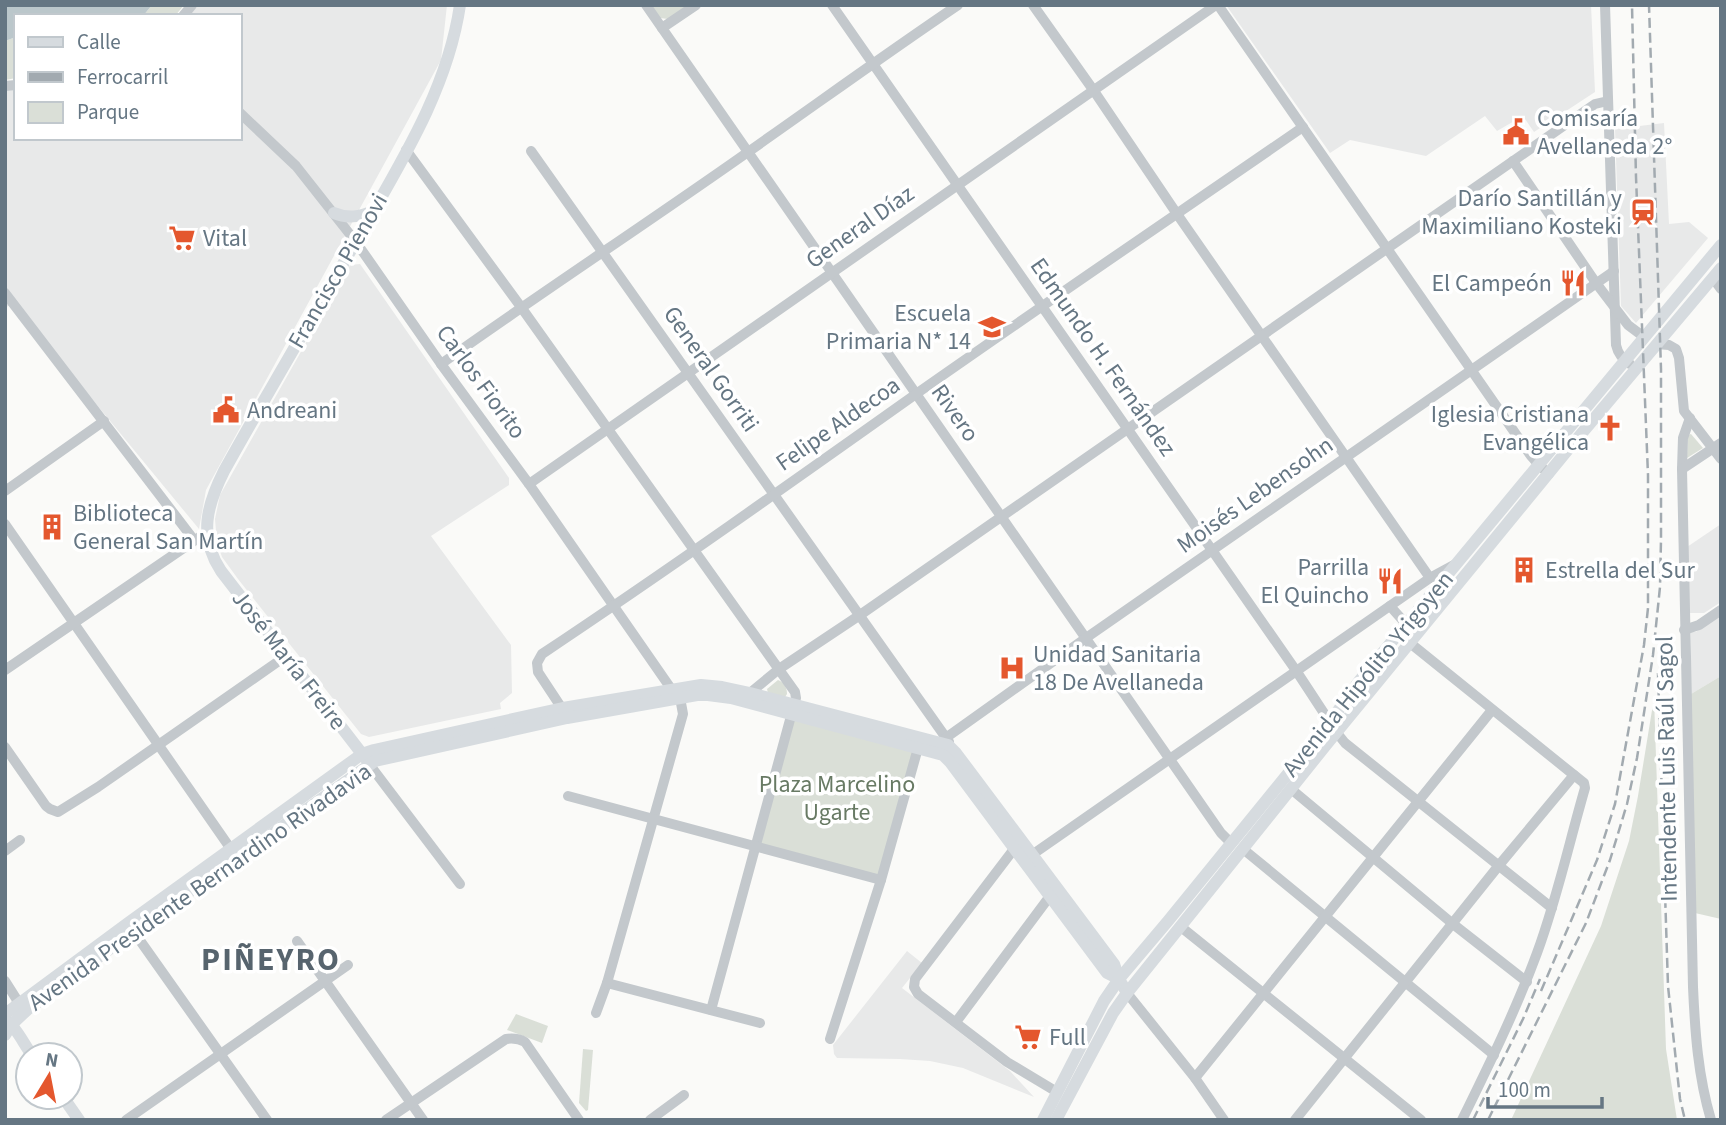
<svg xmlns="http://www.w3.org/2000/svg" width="1726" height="1125" viewBox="0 0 1726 1125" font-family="'Source Sans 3',sans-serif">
<rect width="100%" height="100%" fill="#fafaf8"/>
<g fill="#e8e9e9">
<path d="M187 5H447L441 60 206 490 199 529 13 303 5 308V88L16 87V138H240V16H177Z"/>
<path d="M1226 5H1591L1595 92 1534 132 1523 116 1497 131 1485 116 1426 156 1350 140 1330 153Z"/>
<path d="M1664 123 1669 224 1689 222 1708 238 1636 323 1621 306 1615 129Z"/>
<path d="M360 264 509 478V485L431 536 511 645 512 693 500 703 501 709 369 737 361 734 238 579 222 557 217 543 215 519 220 495 350 265Z"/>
<path d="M1721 524V602L1704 613H1688L1687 547Z"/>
<path d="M1721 614V676L1691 694V632H1696Z"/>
<path d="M907 951 922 963 902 988 1010 1071 1034 1097 963 1068 930 1061 900 1059 837 1058 834 1054 833 1045Z"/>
</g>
<g fill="#dadfd7">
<path d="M152 5H184L175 16H143Z"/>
<path d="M651 5H688L668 19 660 18Z"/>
<path d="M16 37V78L5 80V41Z"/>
<path d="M1691 434 1703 448 1687 458 1688 435Z"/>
<path d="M1721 676V919L1695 913 1691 694Z"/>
<path d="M778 680C784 682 787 688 787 694L785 697 768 693 767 689Z"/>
<path d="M1654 698 1666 1049 1677 1120H1511L1601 926 1629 841 1638 796Z"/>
<path d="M792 715 918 748 881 880 757 846Z"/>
<path d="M516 1014 548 1026 542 1043 507 1030Z"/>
<path d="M583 1049 593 1050 588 1110 586 1111 579 1103Z"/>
</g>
<path fill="#bbc7cb" d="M5 5H152L143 16H16V37L5 41Z"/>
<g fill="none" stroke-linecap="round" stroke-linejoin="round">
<g stroke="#c3c8cc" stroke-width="10">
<path d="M646 5 1221 833 1231 843"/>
<path d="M832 5 1297 672 1337 733 1345 743 1552 908"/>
<path d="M1033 5 1094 91 1177 214 1430 578"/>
<path d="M1218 5 1531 456 1539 465 1549 474"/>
<path d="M1605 5 1616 345C1618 354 1622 359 1630 364"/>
<path d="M183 16 192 5"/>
<path d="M662 28 696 5"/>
<path d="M5 86 16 85"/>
<path d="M240 113 296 166 356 242 441 364 529 484 681 703 683 714 607 983 596 1013"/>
<path d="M406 150 521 307 795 692 796 698 794 705 711 1010"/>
<path d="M531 151 949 742"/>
<path d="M1513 161 1596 283 1628 325 1644 337"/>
<path d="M1713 278 1721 289"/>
<path d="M5 293 194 540"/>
<path d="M1657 344 1669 345 1676 349 1679 358 1684 411 1721 459"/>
<path d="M441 364C542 292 646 224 748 152 818 103 887 53 958 5"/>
<path d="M1690 418 1683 438 1682 469 1693 987C1695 1032 1698 1076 1711 1120"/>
<path d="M1682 469 1721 443"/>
<path d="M529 484 1216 5"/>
<path d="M5 491 104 421"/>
<path d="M5 524 235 855"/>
<path d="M1390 606 1406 624"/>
<path d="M1684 630 1699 625 1721 610"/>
<path d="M1410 643 1574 775 1584 783 1585 788C1569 843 1557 899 1537 953 1516 1010 1489 1065 1462 1120"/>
<path d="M5 670 207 532"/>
<path d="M745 697 779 669 860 615 1595 104 1608 101"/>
<path d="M565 713 538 672 537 663 542 654C668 570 792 482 916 394 1044 304 1174 216 1303 127"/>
<path d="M5 747 46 806 50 809 58 812 98 787 286 656"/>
<path d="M369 764 460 884"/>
<path d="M1291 789 1453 924 1527 982"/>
<path d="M568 796 881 880"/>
<path d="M1020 844 1014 849 915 979 914 987 918 994 1007 1062 1057 1092"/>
<path d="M1243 849 1494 1055"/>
<path d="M5 851 20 840"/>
<path d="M1026 859 1430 578 1454 565"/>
<path d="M129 925 267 1120"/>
<path d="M1181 927 1421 1120"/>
<path d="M297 941 423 1120"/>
<path d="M5 981 17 1000 15 1011"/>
<path d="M607 983 760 1023"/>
<path d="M1127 993 1195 1078 1224 1120"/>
<path d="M956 1022 1050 896"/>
<path d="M830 1039 881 880 918 748 940 742 1086 638 1614 271"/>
<path d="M1195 1078 1492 710"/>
<path d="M126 1120 348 965"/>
<path d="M386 1120 506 1039C513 1038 518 1038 525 1042L579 1120"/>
<path d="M650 1120 684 1095"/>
<path d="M1295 1120 1500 864 1574 775"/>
</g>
<g stroke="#d6dbdf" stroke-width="12">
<path d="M334 213C348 219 360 217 373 211"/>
<path d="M366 759 221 571C198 536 207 505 224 471 269 390 317 310 363 229 403 159 448 87 460 5"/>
<path d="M5 1014 128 923 362 754 374 750 563 708 701 685 722 687 750 693 948 745 956 753 1114 964 1119 979 1127 993"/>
<path d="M8 1022C16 1027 25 1046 32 1055"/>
<path d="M5 1035 12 1024 27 1010 134 931 375 761 567 718 697 695H708L731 698 943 755 950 762 1107 973 1119 979"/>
<path d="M63 1097 79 1120"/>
<path d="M1043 1120 1104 1001 1119 979 1168 921 1330 722 1360 680 1721 245"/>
<path d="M1056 1120 1113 1013 1127 993 1326 745 1566 452 1721 268"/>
</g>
<g stroke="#a2aab0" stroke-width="2.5" stroke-dasharray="10 5" stroke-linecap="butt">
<path d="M1658 673 1668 986 1680 1099 1685 1120"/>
<path d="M1541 991 1597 860 1615 804 1644 645 1648 608V475L1636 177 1632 5"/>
<path d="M1473 1120 1523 1019 1540 979"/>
<path d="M1488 1120 1586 923 1610 860 1627 804 1637 758 1653 655 1660 587 1661 540V369L1649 5"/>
</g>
</g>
<defs>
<g id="civic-bare" transform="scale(2.1)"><path d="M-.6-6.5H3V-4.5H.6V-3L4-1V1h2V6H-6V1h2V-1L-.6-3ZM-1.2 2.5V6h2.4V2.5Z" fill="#e4572e" stroke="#fff" stroke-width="2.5" paint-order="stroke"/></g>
<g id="station-bare" transform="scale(2.1)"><path d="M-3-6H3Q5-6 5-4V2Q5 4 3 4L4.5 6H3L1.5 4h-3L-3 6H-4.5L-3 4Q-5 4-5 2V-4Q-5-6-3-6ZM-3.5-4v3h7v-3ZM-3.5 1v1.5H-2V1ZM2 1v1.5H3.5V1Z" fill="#e4572e" stroke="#fff" stroke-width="2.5" paint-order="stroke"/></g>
<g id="supermarket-bare" transform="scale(2.1)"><path d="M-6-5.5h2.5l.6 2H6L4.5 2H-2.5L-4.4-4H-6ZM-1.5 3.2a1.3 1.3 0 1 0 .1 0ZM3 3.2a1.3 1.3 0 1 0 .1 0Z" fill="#e4572e" stroke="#fff" stroke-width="2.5" paint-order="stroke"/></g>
<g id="restaurant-bare" transform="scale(2.1)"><path d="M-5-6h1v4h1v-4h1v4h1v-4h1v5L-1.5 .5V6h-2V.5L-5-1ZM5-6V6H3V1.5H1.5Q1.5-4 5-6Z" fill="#e4572e" stroke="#fff" stroke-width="2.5" paint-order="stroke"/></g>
<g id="school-bare" transform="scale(2.1)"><path d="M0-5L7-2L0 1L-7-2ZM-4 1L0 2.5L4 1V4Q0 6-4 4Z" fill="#e4572e" stroke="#fff" stroke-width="2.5" paint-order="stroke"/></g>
<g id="church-bare" transform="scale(2.1)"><path d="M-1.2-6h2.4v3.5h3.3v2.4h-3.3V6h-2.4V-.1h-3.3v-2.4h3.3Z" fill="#e4572e" stroke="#fff" stroke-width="2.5" paint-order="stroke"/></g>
<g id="building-bare" transform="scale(2.1)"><path d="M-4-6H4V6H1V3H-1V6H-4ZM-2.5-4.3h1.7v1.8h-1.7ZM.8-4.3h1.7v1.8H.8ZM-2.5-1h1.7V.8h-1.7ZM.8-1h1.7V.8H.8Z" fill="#e4572e" stroke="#fff" stroke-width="2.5" paint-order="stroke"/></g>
<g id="hospital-bare" transform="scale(2.1)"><path d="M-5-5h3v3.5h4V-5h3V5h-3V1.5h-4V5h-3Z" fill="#e4572e" stroke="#fff" stroke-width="2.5" paint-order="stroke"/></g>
</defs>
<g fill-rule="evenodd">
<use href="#civic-bare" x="1516" y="132"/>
<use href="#station-bare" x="1643" y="212"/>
<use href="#supermarket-bare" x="182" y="238"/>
<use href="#restaurant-bare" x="1573" y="283"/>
<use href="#school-bare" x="992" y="327"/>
<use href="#civic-bare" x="226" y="410"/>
<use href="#church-bare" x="1610" y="428"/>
<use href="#building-bare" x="52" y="527"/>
<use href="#building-bare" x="1524" y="570"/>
<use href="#restaurant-bare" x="1390" y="581"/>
<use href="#hospital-bare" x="1012" y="668"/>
<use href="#supermarket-bare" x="1028" y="1037"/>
</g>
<g text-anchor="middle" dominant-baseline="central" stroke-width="7" stroke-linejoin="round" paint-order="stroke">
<g font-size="24" fill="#657683" stroke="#fff" text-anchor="start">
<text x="1537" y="118">Comisaría<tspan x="1537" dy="28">Avellaneda 2°</tspan></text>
<text x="1622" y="198" text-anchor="end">Darío Santillán y<tspan x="1622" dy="28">Maximiliano Kosteki</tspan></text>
<text x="203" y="238">Vital</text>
<text x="1552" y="283" text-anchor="end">El Campeón</text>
<text x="971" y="313" text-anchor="end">Escuela<tspan x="971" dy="28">Primaria N* 14</tspan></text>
<text x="247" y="410">Andreani</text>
<text x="1589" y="414" text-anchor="end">Iglesia Cristiana<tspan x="1589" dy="28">Evangélica</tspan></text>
<text x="73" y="513">Biblioteca<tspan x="73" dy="28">General San Martín</tspan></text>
<text x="1369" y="567" text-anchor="end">Parrilla<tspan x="1369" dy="28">El Quincho</tspan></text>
<text x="1545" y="570">Estrella del Sur</text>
<text x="1033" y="654">Unidad Sanitaria<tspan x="1033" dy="28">18 De Avellaneda</tspan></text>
<text x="1049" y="1037">Full</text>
</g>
<g font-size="24" fill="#657683" stroke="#fff">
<text transform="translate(860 227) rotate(-35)">General Díaz</text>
<text transform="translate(338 271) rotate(-60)">Francisco Pienovi</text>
<text transform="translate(1103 357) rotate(55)">Edmundo H. Fernández</text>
<text transform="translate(711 369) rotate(55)">General Gorriti</text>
<text transform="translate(481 382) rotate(54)">Carlos Fiorito</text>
<text transform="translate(955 413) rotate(55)">Rivero</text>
<text transform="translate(838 424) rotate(-35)">Felipe Aldecoa</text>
<text transform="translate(1255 495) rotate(-35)">Moisés Lebensohn</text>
<text transform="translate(289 660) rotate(52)">José María Freire</text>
<text transform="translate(1368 674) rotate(-51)">Avenida Hipólito Yrigoyen</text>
<text transform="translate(1667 769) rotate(-91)">Intendente Luis Raúl Sagol</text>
<text transform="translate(200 887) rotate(-35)">Avenida Presidente Bernardino Rivadavia</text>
</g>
<g font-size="24" fill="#687a64" stroke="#fff">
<text x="837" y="784">Plaza Marcelino<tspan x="837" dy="28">Ugarte</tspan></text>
</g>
<g font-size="32" font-weight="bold" letter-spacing="2" fill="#57646e" stroke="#fff">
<text x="271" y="960">PIÑEYRO</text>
</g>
</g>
<rect width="1726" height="1125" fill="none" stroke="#657683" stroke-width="14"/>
<rect x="14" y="14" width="228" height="126" fill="#ffffff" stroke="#c1c8cd" stroke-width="2"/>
<rect x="28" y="37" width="35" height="10" fill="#d6dbdf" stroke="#c1c8cd" stroke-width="2"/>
<text x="77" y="49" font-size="21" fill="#657683">Calle</text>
<rect x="28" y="72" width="35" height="10" fill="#a2aab0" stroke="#c1c8cd" stroke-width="2"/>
<text x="77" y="84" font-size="21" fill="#657683">Ferrocarril</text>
<rect x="28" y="102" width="35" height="21" fill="#dadfd7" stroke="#c1c8cd" stroke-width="2"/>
<text x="77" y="119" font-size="21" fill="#657683">Parque</text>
<g transform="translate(49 1076) rotate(10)"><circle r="33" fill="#ffffff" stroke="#c1c8cd" stroke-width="2"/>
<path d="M0-5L12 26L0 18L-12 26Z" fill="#e4572e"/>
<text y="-10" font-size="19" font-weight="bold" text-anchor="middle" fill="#657683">N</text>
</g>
<path d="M1488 1097v10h114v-10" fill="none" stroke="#657683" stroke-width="3.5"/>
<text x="1498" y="1097" font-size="21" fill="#657683" stroke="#ffffff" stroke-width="5" paint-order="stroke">100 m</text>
</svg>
